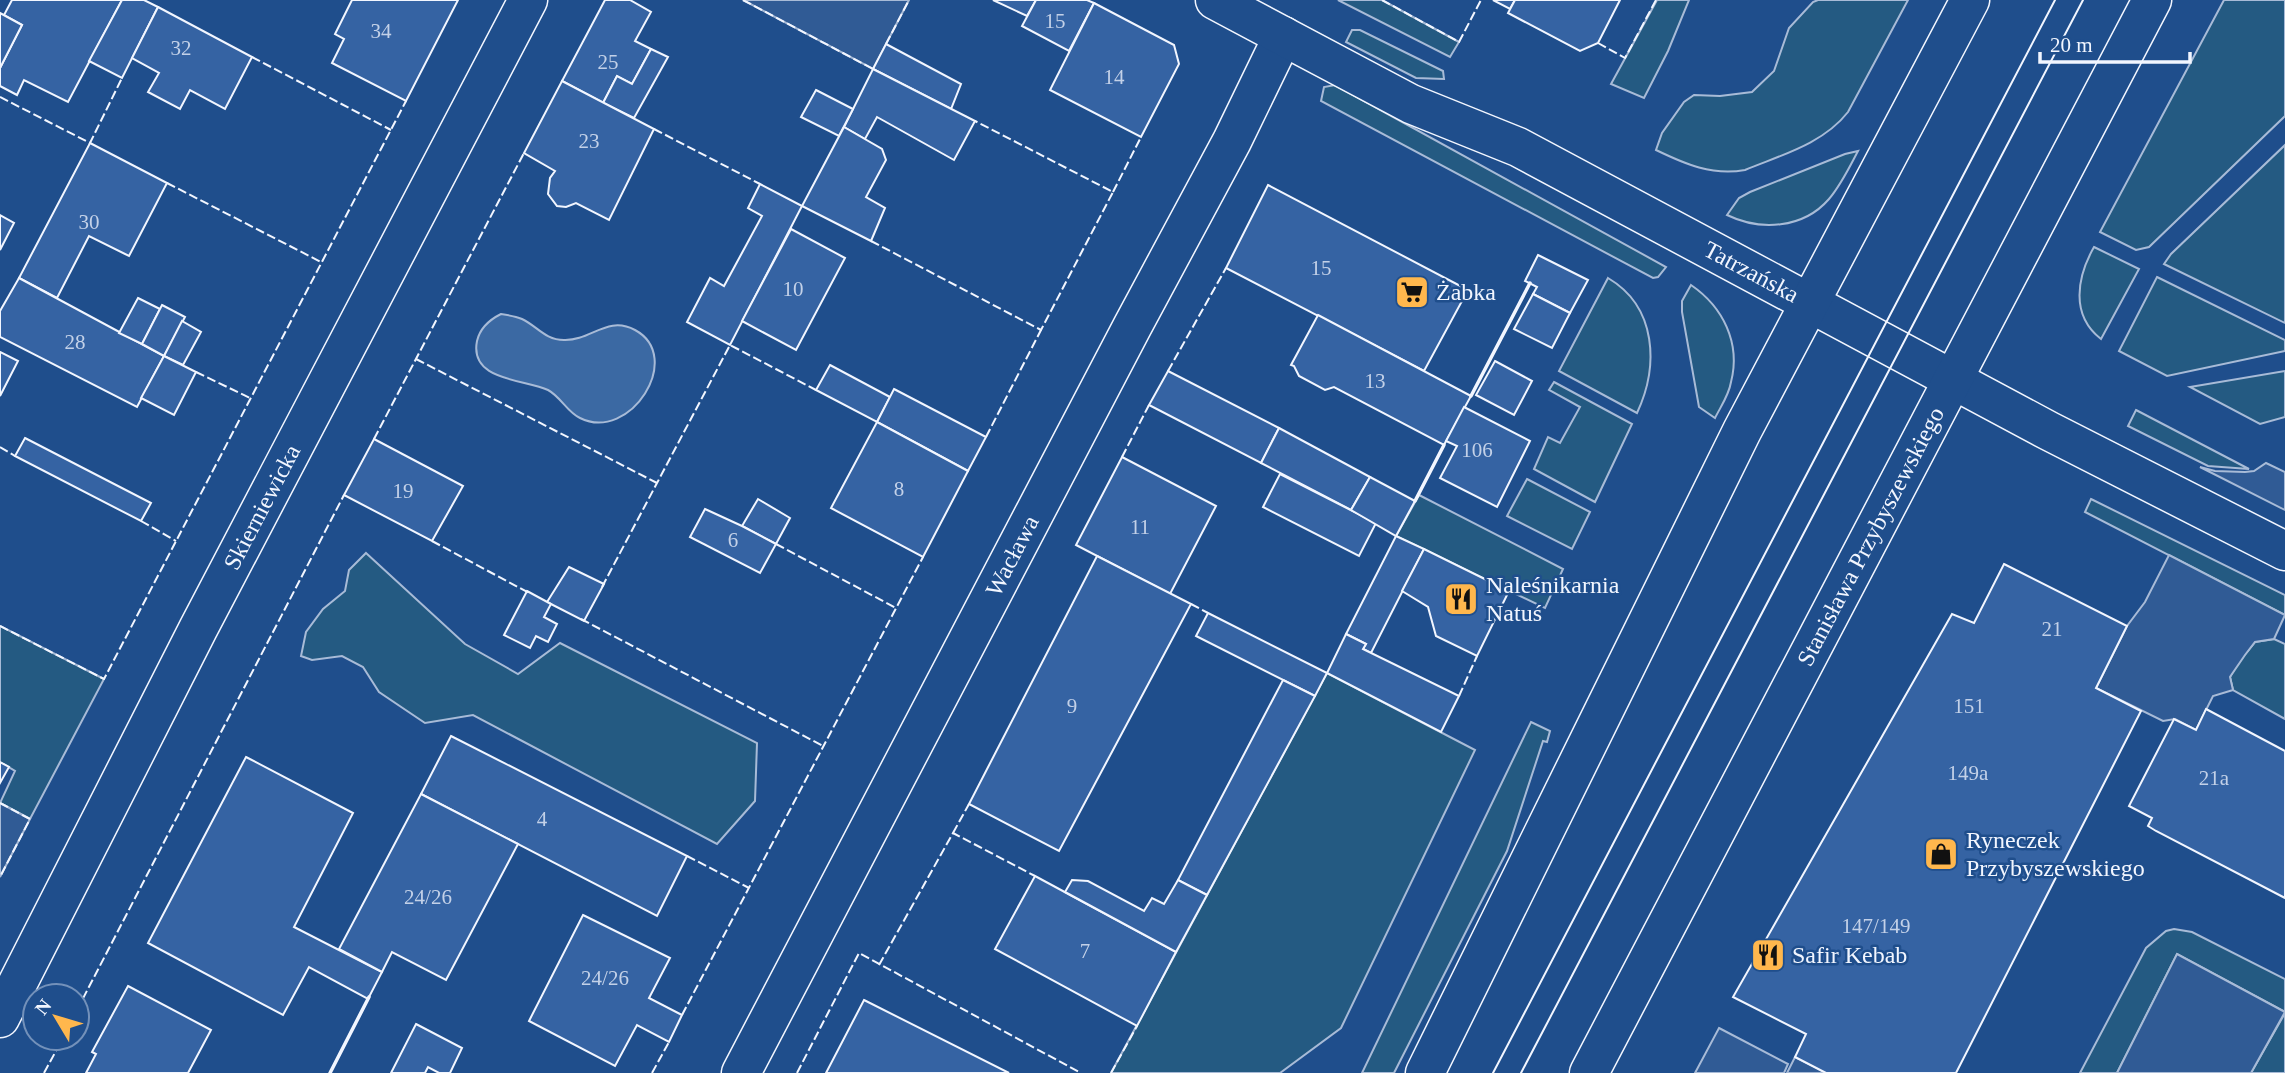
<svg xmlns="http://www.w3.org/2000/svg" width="2285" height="1073" viewBox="0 0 2285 1073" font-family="Georgia,serif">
<rect width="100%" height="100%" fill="#1f4e8c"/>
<g fill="#245a82" stroke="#a8bbd7" stroke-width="2">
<path d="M1338 0H1382L1459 42 1450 57Z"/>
<path d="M1657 0H1689L1668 51 1644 98 1611 84Z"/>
<path d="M1818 0H1908L1848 112C1823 144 1781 155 1745 170 1712 176 1685 164 1656 150L1662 133 1684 102 1694 95 1720 96 1752 92 1774 71 1789 28 1813 2Z"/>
<path d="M2224 0H2285V116L2149 247 2136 250 2100 232Z"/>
<path d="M1352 30H1360L1443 71 1444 79 1416 78 1346 42Z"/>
<path d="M1335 85 1666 267 1658 277 1653 278 1321 101 1324 87Z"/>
<path d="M2285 145V323L2164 264 2171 254Z"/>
<path d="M1858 151C1849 168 1841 185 1829 199 1803 229 1760 231 1727 215L1739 198 1750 192 1845 154Z"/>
<path d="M2094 247 2139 269 2101 339C2070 315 2077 277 2094 247Z"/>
<path d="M2157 277 2285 340V351L2167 376 2119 351Z"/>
<path d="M1608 278C1657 307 1659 366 1637 413L1559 371Z"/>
<path d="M1691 285C1723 307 1741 343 1731 382 1729 395 1721 406 1715 418L1699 407 1682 312V301Z"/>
<path d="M2285 371V417L2260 424 2190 387Z"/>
<path d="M1554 382 1632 424 1595 502 1534 469 1548 437 1560 443 1580 407 1549 390Z"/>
<path d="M2136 410 2249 469 2208 466 2128 426Z"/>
<path d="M1527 479 1590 512 1572 549 1507 516Z"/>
<path d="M1419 495 1563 569 1545 608 1396 536Z"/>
<path d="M2091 499 2285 595V615L2085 512Z"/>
<path d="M366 553 465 644 518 674 560 643 757 743 755 801 717 844 473 715 425 723 379 692 363 667 342 656 312 660 301 656 306 632 323 609 345 591 349 570Z"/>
<path d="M0 626 104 679 30 819 0 803 15 771 0 762Z"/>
<path d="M2274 639 2285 644V719L2233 690 2230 677 2237 664 2255 642Z"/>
<path d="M1327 673 1475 750 1341 1028 1280 1073H1111Z"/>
<path d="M1531 722 1550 731 1547 742 1543 741 1507 851 1394 1073H1362Z"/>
<path d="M2174 929 2192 932 2285 979V1012L2177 954 2117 1073H2080L2146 948 2166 931Z"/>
<path d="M2285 1013V1073H2251Z"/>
</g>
<g fill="#305b95" stroke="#a8bbd7" stroke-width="2">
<path d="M743 0H909L873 69Z"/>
<path d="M2266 463 2285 472V510L2200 467 2215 471 2245 472 2254 471Z"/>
<path d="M2169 555 2285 615 2274 639 2255 642 2245 655 2230 677 2233 690 2213 696 2196 730 2175 719 2163 721 2096 688 2127 626 2145 602Z"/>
<path d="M0 803 30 819 0 877Z"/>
<path d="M2177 954 2285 1012 2251 1073H2117Z"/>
<path d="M1719 1028 1788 1064 1784 1073H1695Z"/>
<path d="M1795 1057 1826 1073H1787Z"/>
</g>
<path fill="#3b69a3" stroke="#a8bbd7" stroke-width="2" d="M501 314C508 315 515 316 522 319 537 326 545 340 564 340 591 341 607 315 635 330 685 357 630 443 580 418 567 412 561 397 548 390 524 379 469 381 477 341 480 328 489 320 501 314Z"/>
<g fill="#3563a3" stroke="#f2f6ff" stroke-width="2">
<path d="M12 0H122L68 102 24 80 17 95 0 86V68L22 25 4 15Z"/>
<path d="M122 0H144L158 7 122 78 89 61Z"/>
<path d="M352 0H458L406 101 332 63 344 39 335 34Z"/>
<path d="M605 0H630L651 12 635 41 651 49 632 84 617 76 603 103 562 81Z"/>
<path d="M993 0H1036L1027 16Z"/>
<path d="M1036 0H1087L1094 3 1069 51 1022 26Z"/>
<path d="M1493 0H1515L1510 9Z"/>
<path d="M1515 0H1620L1598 43 1580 51 1508 13Z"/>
<path d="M1094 3 1174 45 1179 64 1141 137 1050 90Z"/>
<path d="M158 7 252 57 225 109 190 90 180 109 148 92 159 73 132 58Z"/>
<path d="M0 13 22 25 0 68Z"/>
<path d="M886 44 961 84 951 109 873 69Z"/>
<path d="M651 49 668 57 634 118 603 103 617 76 632 84Z"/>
<path d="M873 69 975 121 954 160 877 117 865 139 844 127Z"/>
<path d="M562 81 654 129 609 220 576 203 566 207 557 206 548 194 550 178 555 171 524 153Z"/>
<path d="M816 90 853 109 839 136 801 117Z"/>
<path d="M844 127 882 149 886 160 866 197 885 208 871 241 802 206Z"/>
<path d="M90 143 167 183 129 256 89 236 57 298 19 278Z"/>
<path d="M760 184 802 206 730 345 687 322 710 278 724 286 762 216 748 208Z"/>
<path d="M1268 185 1468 290 1424 371 1226 268Z"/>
<path d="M0 215 14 223 0 250Z"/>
<path d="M791 229 845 258 796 350 742 321Z"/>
<path d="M1538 255 1588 280 1570 313 1533 294 1537 287 1525 281Z"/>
<path d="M19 278 164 356 137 407 0 337V311Z"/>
<path d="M1533 294 1570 313 1552 348 1514 329Z"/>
<path d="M138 298 160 309 142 344 119 333Z"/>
<path d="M162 305 185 317 164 356 142 344Z"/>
<path d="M1318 315 1471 396 1444 445 1334 387 1325 390 1299 376 1294 366 1291 365Z"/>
<path d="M182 321 201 332 183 365 164 356Z"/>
<path d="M0 352 18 361 0 396Z"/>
<path d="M164 356 196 372 174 415 141 398Z"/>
<path d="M1495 361 1532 381 1514 415 1476 395Z"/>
<path d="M830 365 890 397 877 422 816 390Z"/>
<path d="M1168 371 1279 428 1261 463 1149 405Z"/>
<path d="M894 389 986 437 968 471 877 422Z"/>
<path d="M1464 407 1530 441 1497 507 1440 478 1457 446 1446 441Z"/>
<path d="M877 422 968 471 923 557 831 508Z"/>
<path d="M1279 428 1370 477 1351 510 1261 463Z"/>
<path d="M25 438 151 503 141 521 15 456Z"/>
<path d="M374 439 463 486 432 541 344 495Z"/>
<path d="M1122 457 1216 506 1170 594 1076 545Z"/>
<path d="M1280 474 1376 523 1359 556 1263 507Z"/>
<path d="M1370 477 1415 501 1396 536 1351 510Z"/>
<path d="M758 499 790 518 776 544 742 526Z"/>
<path d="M705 509 742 526 776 544 760 573 690 537Z"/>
<path d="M1396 536 1424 549 1371 653 1363 649 1366 644 1346 634Z"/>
<path d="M1424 549 1509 591 1477 656 1436 636 1428 607 1402 591Z"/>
<path d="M1097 556 1191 604 1059 851 969 804Z"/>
<path d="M2004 564 2127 626 2096 688 2141 711 1956 1073H1826L1795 1057 1806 1034 1733 997 1952 614 1974 623Z"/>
<path d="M569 567 604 584 584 621 547 602Z"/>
<path d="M527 591 551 604 544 617 557 624 548 642 536 636 530 648 504 635Z"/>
<path d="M1208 613 1327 673 1315 696 1196 636Z"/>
<path d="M1346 634 1366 644 1363 649 1459 696 1441 732 1327 673Z"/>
<path d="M1283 680 1315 696 1207 895 1178 880Z"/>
<path d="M2206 709 2285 751V898L2156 831 2148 826 2152 818 2129 806 2174 719 2196 730Z"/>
<path d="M451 736 687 856 657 916 421 794Z"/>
<path d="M246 757 353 813 294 927 382 972 368 999 309 967 283 1015 148 943Z"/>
<path d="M0 762 9 767 0 783Z"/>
<path d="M421 794 518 844 446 980 392 952 382 972 339 949Z"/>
<path d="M1035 876 1176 952 1137 1026 995 949Z"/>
<path d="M1072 880 1088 881 1144 911 1152 898 1164 904 1178 880 1207 895 1176 952 1065 892Z"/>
<path d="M583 915 670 958 649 998 682 1015 669 1042 637 1025 615 1066 529 1021Z"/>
<path d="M128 986 211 1030 188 1073H86L96 1054 92 1052Z"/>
<path d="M864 1000 1009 1073H826Z"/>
<path d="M416 1024 462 1048 450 1073H439L428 1067 425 1073H391Z"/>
</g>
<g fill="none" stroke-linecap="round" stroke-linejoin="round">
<g stroke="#f2f6ff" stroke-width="41">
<g id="street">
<path id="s1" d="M0 1018 198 629 528 0"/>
<path id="s2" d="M741 1073 1132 327 1232 141 1283 36"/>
</g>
</g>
<g stroke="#f2f6ff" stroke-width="41">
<g id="secondary">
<path id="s3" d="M1215 0 1411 104 1518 147 2049 431 2285 551"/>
<path d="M1425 1073 1742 431 1970 0"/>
<path id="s4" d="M1589 1073 2152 0"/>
</g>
</g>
<use href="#street" stroke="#1f4e8c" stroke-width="38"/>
<use href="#secondary" stroke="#1f4e8c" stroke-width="38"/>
<g stroke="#f2f6ff" stroke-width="2">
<path d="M1493 1073 2055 0"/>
<path d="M1521 1073 2083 0"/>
</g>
<g stroke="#f2f6ff" stroke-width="2" stroke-dasharray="9 3.5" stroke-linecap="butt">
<path d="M743 0 873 69"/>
<path d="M1382 0 1459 42 1481 0"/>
<path d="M1598 43 1625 58 1656 0"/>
<path d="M886 44 909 0"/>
<path d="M252 57 391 130"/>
<path d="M0 97 90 143 122 78"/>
<path d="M654 129 760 184"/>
<path d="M167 183 321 262"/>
<path d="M1113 192 1141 137"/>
<path d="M871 241 1041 330 1113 192 975 121"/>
<path d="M416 359 657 483"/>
<path d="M1168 371 1226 268"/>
<path d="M196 372 250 398"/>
<path d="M986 437 1041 330"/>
<path d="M374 439 524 153"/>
<path d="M0 447 15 456"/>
<path d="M1122 457 1149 405"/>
<path d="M141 521 176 541"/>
<path d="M432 541 531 594"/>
<path d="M776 544 896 608"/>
<path d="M602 587 730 345 816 390"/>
<path d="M1191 604 1208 613"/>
<path d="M581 619 823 746"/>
<path d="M0 626 104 679 406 101"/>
<path d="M1459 696 1477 656"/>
<path d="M0 803 30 819 0 877"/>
<path d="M953 833 969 804"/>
<path d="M687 856 749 888"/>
<path d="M879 965 953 833 1035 876"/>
<path d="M77 1010 344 495"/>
<path d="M682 1015 923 557"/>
<path d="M44 1073 63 1038"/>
<path d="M652 1073 669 1042"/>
<path d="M797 1073 859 953 1081 1073"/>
<path d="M1111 1073 1137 1026"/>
</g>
<g stroke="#f2f6ff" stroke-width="3.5">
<path d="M1471 396 1530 283"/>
<path d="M1415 501 1444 445"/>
<path d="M330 1073 369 997"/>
</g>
</g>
<defs>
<g id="supermarket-square" transform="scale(1.75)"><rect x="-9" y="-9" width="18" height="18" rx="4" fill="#ffb74d" stroke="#1f4e8c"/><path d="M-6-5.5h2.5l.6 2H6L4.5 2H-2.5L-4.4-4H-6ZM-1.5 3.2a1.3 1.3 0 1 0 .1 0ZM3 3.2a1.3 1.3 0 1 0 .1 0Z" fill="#111"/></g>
<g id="restaurant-square" transform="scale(1.75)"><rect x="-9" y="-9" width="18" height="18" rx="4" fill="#ffb74d" stroke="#1f4e8c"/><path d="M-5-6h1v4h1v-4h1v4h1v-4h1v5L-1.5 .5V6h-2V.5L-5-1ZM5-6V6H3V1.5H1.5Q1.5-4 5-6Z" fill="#111"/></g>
<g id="shop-square" transform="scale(1.75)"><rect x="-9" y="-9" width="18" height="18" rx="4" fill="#ffb74d" stroke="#1f4e8c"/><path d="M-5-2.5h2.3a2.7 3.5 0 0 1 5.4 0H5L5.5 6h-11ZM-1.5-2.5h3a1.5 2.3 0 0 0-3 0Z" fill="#111"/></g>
</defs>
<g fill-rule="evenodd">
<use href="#supermarket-square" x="1412" y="292"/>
<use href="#restaurant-square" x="1461" y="599"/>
<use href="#shop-square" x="1941" y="854"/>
<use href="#restaurant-square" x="1768" y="955"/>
</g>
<g text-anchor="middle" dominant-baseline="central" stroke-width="5" stroke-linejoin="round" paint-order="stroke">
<g font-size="21" fill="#c3d1e8">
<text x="1055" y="21">15</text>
<text x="381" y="31">34</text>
<text x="181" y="48">32</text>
<text x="608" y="62">25</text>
<text x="1114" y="77">14</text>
<text x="589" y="141">23</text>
<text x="89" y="222">30</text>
<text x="1321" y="268">15</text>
<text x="793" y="289">10</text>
<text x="75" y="342">28</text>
<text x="1375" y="381">13</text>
<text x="1477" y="450">106</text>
<text x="899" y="489">8</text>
<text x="403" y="491">19</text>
<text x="1140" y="527">11</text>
<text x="733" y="540">6</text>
<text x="2052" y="629">21</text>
<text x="1072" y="706">9</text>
<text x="1969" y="706">151</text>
<text x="1968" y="773">149a</text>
<text x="2214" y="778">21a</text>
<text x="542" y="819">4</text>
<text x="428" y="897">24/26</text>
<text x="1876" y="926">147/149</text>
<text x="1085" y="951">7</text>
<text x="605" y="978">24/26</text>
</g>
<g font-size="24" fill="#f2f6ff" stroke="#1f4e8c">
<text stroke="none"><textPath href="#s3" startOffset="602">Tatrzańska</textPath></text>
<text stroke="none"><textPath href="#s1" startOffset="574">Skierniewicka</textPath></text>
<text stroke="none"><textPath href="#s4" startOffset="606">Stanisława Przybyszewskiego</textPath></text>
<text stroke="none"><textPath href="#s2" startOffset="584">Wacława</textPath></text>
</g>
<g font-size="24" fill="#f2f6ff" stroke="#1f4e8c" text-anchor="start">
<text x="1436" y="292">Żabka</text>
<text x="1486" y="585">Naleśnikarnia<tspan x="1486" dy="28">Natuś</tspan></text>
<text x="1966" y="840">Ryneczek<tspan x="1966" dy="28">Przybyszewskiego</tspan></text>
<text x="1792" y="955">Safir Kebab</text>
</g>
</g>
<g transform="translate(56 1017) rotate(308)"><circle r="33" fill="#1f4e8c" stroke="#7391ba" stroke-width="2"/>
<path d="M0-5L12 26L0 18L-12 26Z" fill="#ffb74d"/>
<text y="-10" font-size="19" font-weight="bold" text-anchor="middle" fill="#f2f6ff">N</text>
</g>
<path d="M2040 52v10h150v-10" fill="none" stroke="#f2f6ff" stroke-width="3.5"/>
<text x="2050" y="52" font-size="21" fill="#f2f6ff" stroke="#1f4e8c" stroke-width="5" paint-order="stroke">20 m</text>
</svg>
